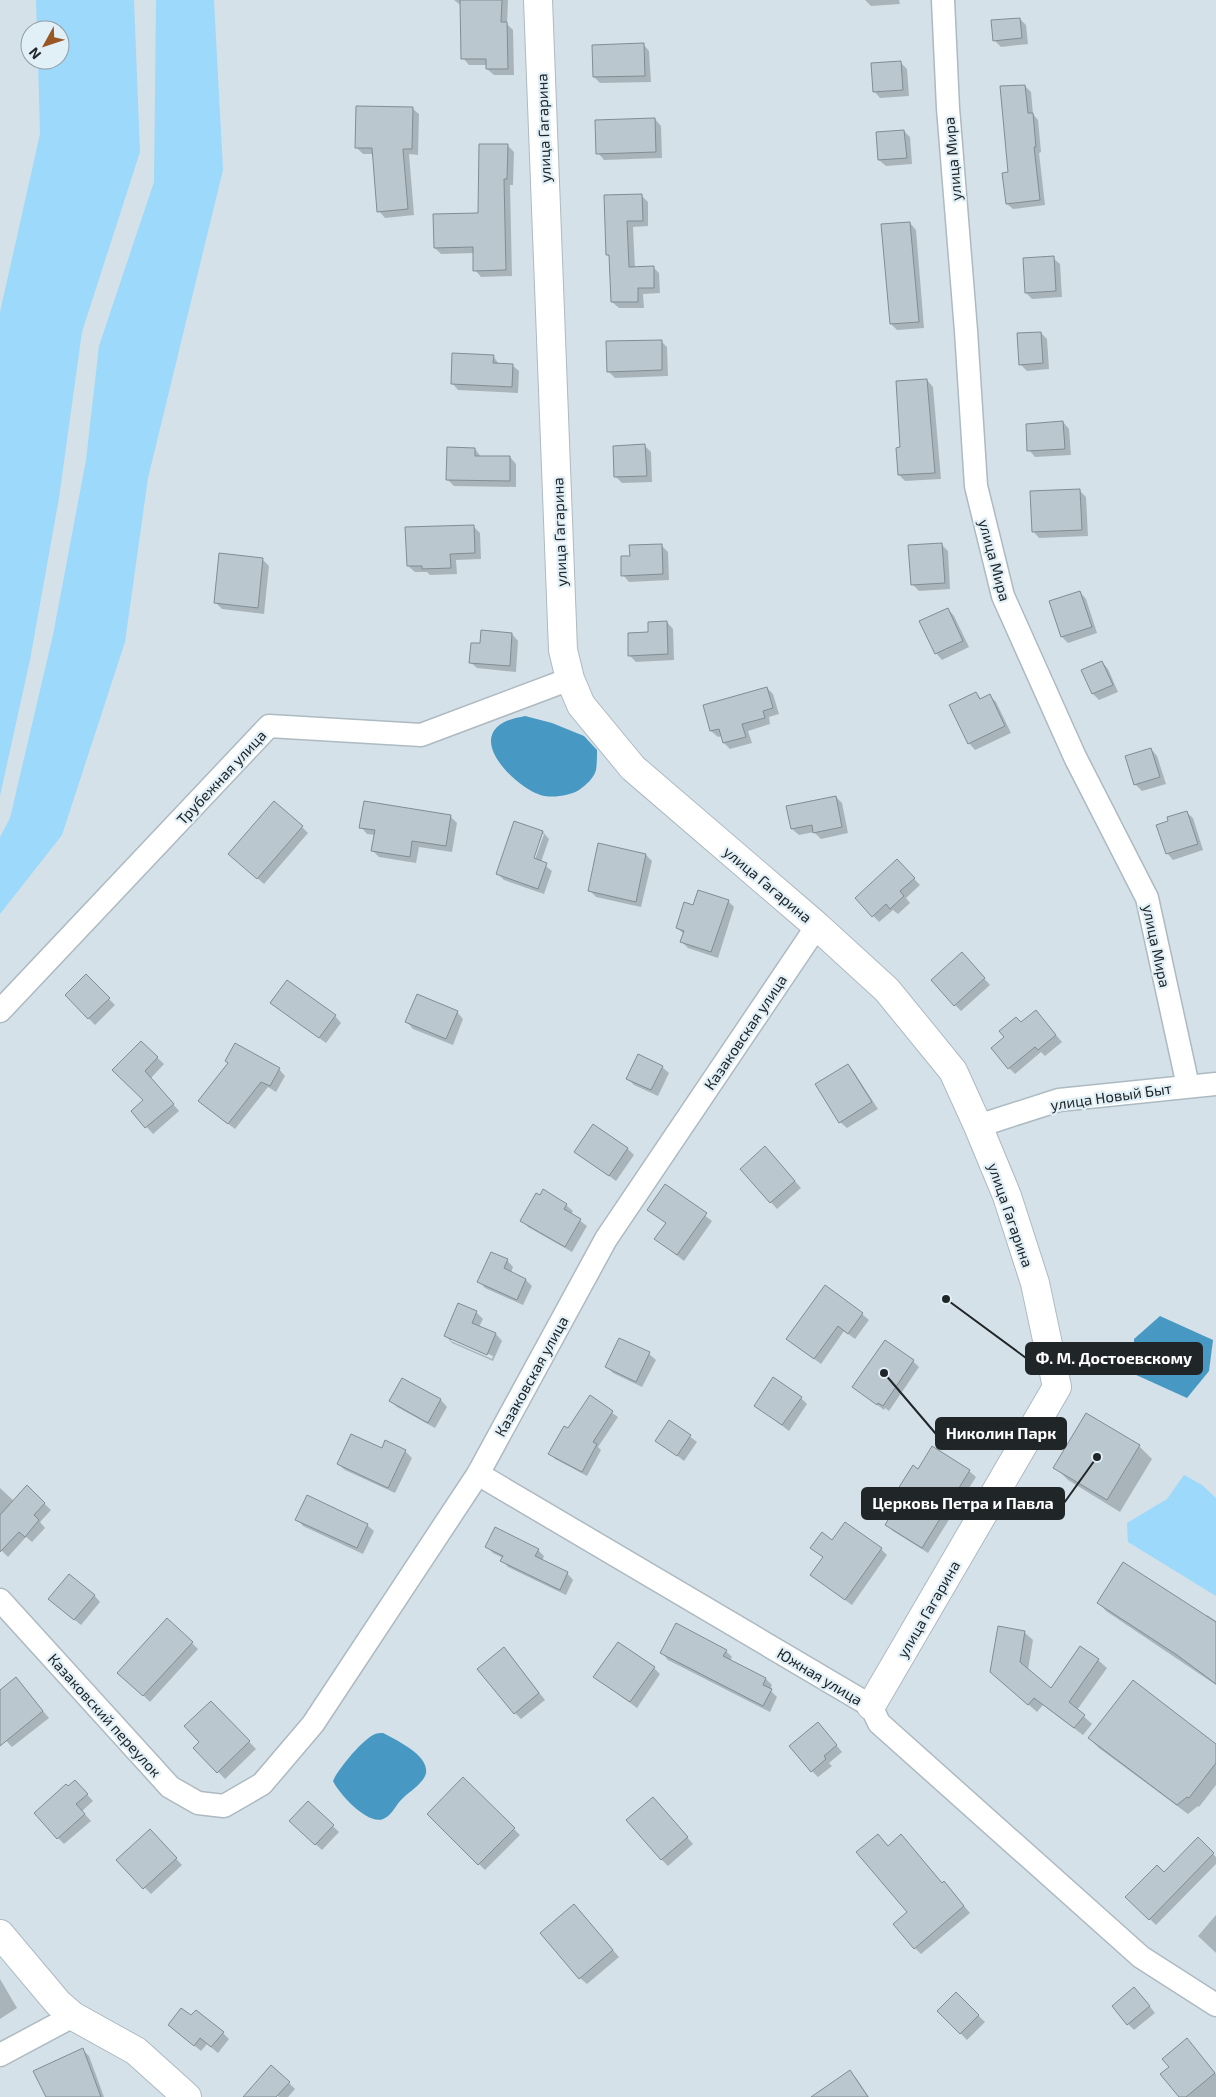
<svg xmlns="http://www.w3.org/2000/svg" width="1216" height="2097" viewBox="0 0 1216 2097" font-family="'Exo 2',sans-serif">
<rect width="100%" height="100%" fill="#d4e1e9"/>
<g fill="#9dd9fa">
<path d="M36 0H134L140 152 82 332 59 498 30 660 0 796V312L40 134 38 60H60V30H37Z"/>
<path d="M156 0H214L223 170 148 478 125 642 62 835 0 914V837L10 818 53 635 86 460 99 346 154 182Z"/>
<path d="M1184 1475 1202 1485 1216 1498V1596L1128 1542 1127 1523 1167 1499Z"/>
</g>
<g fill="#4798c2">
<path d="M525 716 552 723 584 736 597 750C597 757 597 764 596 770 594 778 586 785 579 790 569 796 549 799 538 794 519 787 475 749 497 727 504 720 516 718 525 716Z"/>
<path d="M1160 1316 1213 1340 1209 1371 1187 1398 1134 1374V1339Z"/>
<path d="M383 1733C396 1740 429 1755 426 1773 424 1783 410 1791 403 1798 396 1804 393 1814 385 1818 370 1828 339 1794 333 1781 338 1769 363 1739 375 1734 377 1733 380 1733 383 1733Z"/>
</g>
<g fill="#0003" fill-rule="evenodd">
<path d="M454 0H508L507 24 513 30 514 75H494L487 69V65H469L463 58 462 6Z"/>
<path d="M865 0H899L900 4 871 6Z"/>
<path d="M1020 19 1026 25 1028 44 1001 47 994 40Z"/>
<path d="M643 44 649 51 651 82 600 83 594 77Z"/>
<path d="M900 62 907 69 909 96 880 98 874 91Z"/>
<path d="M1025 86 1031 92 1033 114 1038 120 1041 152 1039 153 1045 205 1013 209 1007 204Z"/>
<path d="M412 108 419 114 418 155 409 154 414 215 385 218 379 211 374 154H363L356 147Z"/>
<path d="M655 119 661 126 662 158 604 160 598 153Z"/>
<path d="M904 131 910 137 912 164 886 166 879 160Z"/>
<path d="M507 145 514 152 513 185H510L512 276 481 277 475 270 474 253 441 254 435 248 479 214Z"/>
<path d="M641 195 648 202V226L633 227 635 268 653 267 659 273 660 293 643 294 644 308H619L612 302 611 258 607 254Z"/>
<path d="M910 223 916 230 924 328 897 330 891 324Z"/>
<path d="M1053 258 1060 264 1062 297 1032 299 1026 293Z"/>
<path d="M1041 333 1047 339 1049 369 1027 371 1020 364Z"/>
<path d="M661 341 667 347 668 376 615 378 608 371Z"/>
<path d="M493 356 499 364 512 365 519 371 518 393 458 390 452 383Z"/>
<path d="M927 380 933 387 941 479 905 481 899 475 901 449Z"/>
<path d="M1063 422 1069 429 1071 455 1035 457 1029 450Z"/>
<path d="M645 446 651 452 652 482 622 483 615 476Z"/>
<path d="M475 449 481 457H510L516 464V487L454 486 448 480Z"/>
<path d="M1079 490 1086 497 1088 536 1039 538 1033 531Z"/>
<path d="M473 526 480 533 481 559 456 560 457 574 430 575 427 572H415L408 566Z"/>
<path d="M661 545 668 552 669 580 629 582 623 575 631 557Z"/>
<path d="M942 545 948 551 950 589 919 591 912 584Z"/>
<path d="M262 559 269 566 264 614 222 609 215 602Z"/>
<path d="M1080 592 1086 599 1097 633 1068 643 1062 637Z"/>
<path d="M948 609 954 616 969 647 942 660 936 653Z"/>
<path d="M667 622 673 629 674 660 636 662 629 655 650 633Z"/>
<path d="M512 634 518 641 516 672 477 668 470 662 481 645Z"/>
<path d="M1102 662 1108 669 1118 692 1099 700 1093 694Z"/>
<path d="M767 688 773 694 779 714 769 717 770 724 748 731 752 743 730 749 724 743 722 736 718 737 711 731 704 706Z"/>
<path d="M976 694 982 700 990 696 996 702 1011 733 975 750 969 743Z"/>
<path d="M1151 749 1157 756 1166 784 1142 791 1136 785 1127 757Z"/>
<path d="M836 797 842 803 848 833 821 839 814 832 799 835 792 829Z"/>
<path d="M1186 812 1193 818 1203 850 1173 860 1167 853Z"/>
<path d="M450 816 457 823 452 852 419 847 416 863 379 857 373 851 375 835 367 834 361 827Z"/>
<path d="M515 822 543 832 549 839 541 862 552 871 544 894 504 880 497 873ZM541 834H544L533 865 531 864Z"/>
<path d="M302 827 308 833 264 884 236 860Z"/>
<path d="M646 855 652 861 641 907 596 897 590 891Z"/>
<path d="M903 867 920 885 906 898 910 903 898 914 893 910 879 922 856 898Z"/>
<path d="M728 901 734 907 718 958 688 948 682 942 684 934 677 928 694 907Z"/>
<path d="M968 960 990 985 961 1011 955 1005Z"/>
<path d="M86 976 115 1005 95 1025 66 995Z"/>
<path d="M272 1003 335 1016 341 1023 326 1043Z"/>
<path d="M457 1012 463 1019 453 1045 413 1029 407 1022Z"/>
<path d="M1042 1018 1062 1042 1045 1056 1041 1052 1015 1074 1009 1068 1021 1024Z"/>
<path d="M141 1042 164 1064 151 1078 179 1111 153 1134 132 1111 145 1100Z"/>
<path d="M848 1065 854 1072 878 1109 847 1128 840 1122Z"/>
<path d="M662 1067 669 1073 658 1096 634 1085 627 1078Z"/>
<path d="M279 1069 285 1076 276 1092 268 1087 235 1129 206 1107Z"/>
<path d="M627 1148 634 1155 616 1181 576 1152Z"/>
<path d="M771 1154 801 1188 777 1209 741 1169Z"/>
<path d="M665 1186 712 1221 684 1261 656 1239 667 1224 649 1209Z"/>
<path d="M540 1197 566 1205 573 1211 571 1214 587 1226 572 1252 528 1227 522 1220Z"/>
<path d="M507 1260 513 1267 511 1273 526 1280 532 1286 523 1305 485 1288 479 1281Z"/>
<path d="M476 1312 483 1319 479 1327 496 1334 502 1341 493 1361 452 1343 446 1336ZM451 1338 493 1356 492 1359 451 1341Z"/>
<path d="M862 1314 869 1320 855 1339 844 1331 821 1364 787 1339Z"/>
<path d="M649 1354 656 1360 642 1387 613 1373 607 1367Z"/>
<path d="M913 1361 919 1367 889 1411 885 1408 884 1410 854 1387Z"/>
<path d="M403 1380 441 1400 447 1407 435 1428 397 1407 391 1401Z"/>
<path d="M590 1397 618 1417 598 1447 601 1450 587 1476 555 1459 550 1453Z"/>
<path d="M801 1398 807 1404 789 1431 756 1406Z"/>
<path d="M1087 1415 1139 1446 1152 1459 1120 1512 1068 1480 1055 1467Z"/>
<path d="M670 1421 697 1442 684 1461 657 1440Z"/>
<path d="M383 1449 405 1451 412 1458 395 1493 345 1470 338 1464Z"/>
<path d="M919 1470 969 1471 976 1477 928 1553 893 1531 886 1524 896 1508 891 1503Z"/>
<path d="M27 1487 51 1510 40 1522 45 1528 32 1542 26 1537 8 1557 0 1549V1488L14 1501Z"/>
<path d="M297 1519 367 1525 374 1531 363 1554 303 1526Z"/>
<path d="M833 1542 881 1549 887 1555 852 1605 811 1575 824 1558 812 1548Z"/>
<path d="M487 1547 538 1550 544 1556 542 1561 567 1573 573 1580 566 1595 508 1567 502 1560 503 1558 493 1553Z"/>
<path d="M94 1595 100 1602 81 1625 56 1605Z"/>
<path d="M1098 1602 1206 1616 1207 1615 1216 1621V1685L1106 1611Z"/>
<path d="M1024 1632 1033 1640 1028 1670 1052 1690 1098 1660 1107 1668 1077 1710 1092 1724 1083 1735 1043 1705 1037 1712 1000 1680Z"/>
<path d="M192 1643 198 1649 150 1702 126 1679Z"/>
<path d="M726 1651 732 1657 730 1661 766 1679 772 1685 770 1690 777 1697 770 1712 668 1660 662 1653Z"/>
<path d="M510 1655 545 1700 521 1719 515 1713Z"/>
<path d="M654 1668 660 1674 637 1708 595 1677Z"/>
<path d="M16 1679 49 1718 12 1747 0 1734V1692Z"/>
<path d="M211 1702 256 1749 225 1779 195 1748 201 1742Z"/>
<path d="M824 1730 842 1752 829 1763 832 1766 818 1777 812 1771Z"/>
<path d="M1089 1738 1216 1746V1785L1199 1807 1198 1806 1188 1814 1099 1748Z"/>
<path d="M463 1779 520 1835 485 1870 428 1814Z"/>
<path d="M81 1788 93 1801 82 1811 91 1821 64 1844 58 1838Z"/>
<path d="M308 1802 339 1832 322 1850 297 1827Z"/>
<path d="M659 1805 693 1844 668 1866 661 1859Z"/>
<path d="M150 1831 182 1865 151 1894 118 1860Z"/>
<path d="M1198 1839 1216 1857V1864L1156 1925 1127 1897 1164 1874Z"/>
<path d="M888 1847 950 1889 970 1913 921 1954 915 1948 909 1912Z"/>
<path d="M580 1912 619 1957 587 1984 580 1978Z"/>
<path d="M1216 1915V1953L1198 1936Z"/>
<path d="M0 1979 17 2008 0 2019Z"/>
<path d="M956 1994 985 2022 967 2040 939 2011Z"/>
<path d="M1141 1995 1155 2013 1134 2030 1128 2024Z"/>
<path d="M192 2017 223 2033 229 2039 218 2053 207 2044 201 2051 169 2025Z"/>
<path d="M1193 2047 1216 2074V2097H1181Z"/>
<path d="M82 2049 89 2056 104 2097H47Z"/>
<path d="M850 2072 856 2078 869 2097H833Z"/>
<path d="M289 2083 295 2089 288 2097H279L266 2086Z"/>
</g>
<g fill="#bac7cf" stroke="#818d94">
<path d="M460 0H502L501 22H507L508 69H486V59H461Z"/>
<path d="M1020 18 1022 38 993 41 991 20Z"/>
<path d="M644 43 645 76 593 77 592 45Z"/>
<path d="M901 61 903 90 873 92 871 63Z"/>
<path d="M1025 85 1028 113H1033L1036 147H1034L1040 200 1006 204 1002 173 1008 172 1000 86Z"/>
<path d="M356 106 413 107 412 149H403L408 209 377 212 372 148H355Z"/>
<path d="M655 118 656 152 596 154 595 120Z"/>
<path d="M904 130 907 158 878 160 876 132Z"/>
<path d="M479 144H508L507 179H504L506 270 473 271V247L434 248 433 214 478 213Z"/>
<path d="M642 194 643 221H627L629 267 654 266V288H638V302H611L609 255H606L604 195Z"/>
<path d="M910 222 919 322 890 324 881 224Z"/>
<path d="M1054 256 1056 291 1025 293 1023 258Z"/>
<path d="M1041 332 1043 363 1019 365 1017 333Z"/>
<path d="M662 340V370L607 372 606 341Z"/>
<path d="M452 353 494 355 493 363 513 364 512 387 451 384Z"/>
<path d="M927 379 935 473 898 475 896 448 900 447 896 381Z"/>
<path d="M1063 421 1065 449 1027 451 1026 424Z"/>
<path d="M645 444 647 476 614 477 613 446Z"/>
<path d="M447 447 475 448V456H510V481L446 480Z"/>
<path d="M1080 489 1082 530 1032 532 1030 491Z"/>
<path d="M474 525 475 553 450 554 451 568 422 569V566H407L405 527Z"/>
<path d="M942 543 945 583 911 585 908 545Z"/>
<path d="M662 544 663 574 621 576V556H630L629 545Z"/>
<path d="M219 553 263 558 258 608 214 603Z"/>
<path d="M1080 591 1092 627 1061 637 1049 601Z"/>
<path d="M948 608 963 641 935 654 919 621Z"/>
<path d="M667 621 668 654 628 656V633L648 632V622Z"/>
<path d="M481 630 512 633 510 666 469 663 471 643H480Z"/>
<path d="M1102 661 1113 685 1092 694 1081 670Z"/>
<path d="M767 687 773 708 763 711 765 718 742 724 746 737 723 743 719 729 710 731 703 705Z"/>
<path d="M976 692 980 699 990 694 1005 726 968 744 949 705Z"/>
<path d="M1151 748 1160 777 1134 785 1125 756Z"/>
<path d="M836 796 842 827 813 833 812 825 791 829 786 806Z"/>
<path d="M274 801 303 826 257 879 228 854Z"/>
<path d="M364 801 451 815 446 846 412 841 410 857 371 851 375 830 359 828Z"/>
<path d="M1187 811 1198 844 1166 854 1156 825 1168 821 1167 817Z"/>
<path d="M514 821 543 831 534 858 547 863 538 889 496 874Z"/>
<path d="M598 843 646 854 636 902 588 891Z"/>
<path d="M897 859 915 878 900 891 904 896 890 909 886 904 872 917 855 898Z"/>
<path d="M698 890 729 900 711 952 680 942 684 931 676 928 684 902 693 905Z"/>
<path d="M962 952 985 978 954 1006 931 980Z"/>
<path d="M86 974 110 998 88 1019 65 995Z"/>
<path d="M287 980 336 1015 319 1038 270 1003Z"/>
<path d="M417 994 458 1011 446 1039 405 1022Z"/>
<path d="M1036 1010 1056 1035 1038 1050 1035 1047 1008 1069 991 1048 1004 1037 999 1031 1016 1017 1021 1022Z"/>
<path d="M141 1041 158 1057 145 1071 174 1104 145 1128 131 1111 143 1100 112 1070Z"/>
<path d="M235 1043 280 1068 270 1086 261 1082 228 1124 198 1101 228 1063 225 1061Z"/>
<path d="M638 1054 663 1066 651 1090 626 1079Z"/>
<path d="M848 1064 872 1102 839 1123 815 1084Z"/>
<path d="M593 1124 628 1148 609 1176 574 1152Z"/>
<path d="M765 1146 795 1181 770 1203 740 1169Z"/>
<path d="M665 1184 707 1213 677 1255 654 1239 666 1223 647 1210Z"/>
<path d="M543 1189 567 1204 564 1209 581 1219 565 1247 520 1221 536 1193 540 1195Z"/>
<path d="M491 1252 508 1259 504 1268 526 1279 517 1300 477 1282Z"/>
<path d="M825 1285 863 1313 848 1334 838 1326 814 1359 786 1339Z"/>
<path d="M458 1303 477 1311 472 1323 496 1333 487 1355 444 1336Z"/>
<path d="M619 1338 650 1352 636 1382 605 1367Z"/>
<path d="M885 1340 914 1360 883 1406 878 1403 877 1405 852 1387Z"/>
<path d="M773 1377 802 1397 782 1425 754 1406Z"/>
<path d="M402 1378 441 1399 428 1423 389 1401Z"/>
<path d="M590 1395 613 1411 593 1442 597 1444 582 1472 548 1454 564 1426 568 1428Z"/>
<path d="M1086 1413 1140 1445 1107 1500 1053 1468Z"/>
<path d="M669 1420 691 1435 677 1456 655 1441Z"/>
<path d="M351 1434 382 1448 385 1440 406 1450 388 1488 337 1464Z"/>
<path d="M932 1446 970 1470 922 1548 885 1525 895 1507 889 1503 913 1465 918 1469Z"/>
<path d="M27 1485 45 1503 34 1515 39 1520 25 1537 19 1532 0 1552V1515Z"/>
<path d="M307 1495 368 1524 357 1548 295 1520Z"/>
<path d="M845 1522 882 1548 845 1600 810 1575 823 1557 810 1548 822 1532 832 1540Z"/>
<path d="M495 1527 539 1549 535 1556 568 1572 560 1590 500 1561 503 1556 485 1547Z"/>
<path d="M1123 1562 1216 1622V1684L1177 1655 1097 1603Z"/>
<path d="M69 1574 95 1595 74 1620 48 1599Z"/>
<path d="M167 1618 193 1642 143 1696 117 1673Z"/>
<path d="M676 1623 727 1650 723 1656 766 1678 763 1685 772 1689 763 1706 660 1653Z"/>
<path d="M998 1626 1025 1631 1020 1662 1051 1688 1080 1646 1099 1659 1069 1702 1085 1715 1074 1728 1034 1698 1028 1705 990 1672Z"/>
<path d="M618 1642 655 1667 630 1702 593 1677Z"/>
<path d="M504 1647 539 1693 514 1714 477 1669Z"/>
<path d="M16 1677 43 1711 0 1746V1690Z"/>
<path d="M1133 1680 1216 1744V1763L1189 1798 1187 1797 1177 1805 1088 1738Z"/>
<path d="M211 1701 250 1741 217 1773 193 1748 199 1742 184 1726Z"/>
<path d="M818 1722 837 1745 824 1756 826 1759 811 1772 789 1746Z"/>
<path d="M463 1777 515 1828 478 1865 427 1814Z"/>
<path d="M75 1780 88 1794 76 1804 85 1814 57 1839 34 1813 66 1784 68 1786Z"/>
<path d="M653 1797 688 1837 661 1860 626 1820Z"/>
<path d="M308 1801 334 1825 315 1845 289 1821Z"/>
<path d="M150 1829 177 1858 143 1889 116 1860Z"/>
<path d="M878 1834 888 1846 901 1834 942 1883 944 1881 964 1906 914 1949 893 1924 907 1912 856 1852Z"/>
<path d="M1198 1837 1214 1853 1149 1920 1125 1897 1157 1865 1164 1872Z"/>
<path d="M574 1904 613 1950 579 1979 540 1933Z"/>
<path d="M1134 1987 1150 2006 1127 2025 1112 2006Z"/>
<path d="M956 1992 979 2015 960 2034 937 2011Z"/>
<path d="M181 2008 191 2015 196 2010 224 2032 211 2047 200 2038 194 2046 168 2025Z"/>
<path d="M1187 2038 1215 2073 1186 2097H1179L1160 2074 1169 2067 1162 2059Z"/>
<path d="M83 2048 101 2097H46L33 2071Z"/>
<path d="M271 2065 290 2082 276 2097H243Z"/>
<path d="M850 2070 868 2097H811Z"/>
</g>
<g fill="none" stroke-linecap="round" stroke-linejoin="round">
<g stroke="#adbac1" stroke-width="25">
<g id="street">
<path d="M943 0 948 108 966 331 976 486 1003 596 1075 757 1147 898 1188 1086"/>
<path d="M0 1011 269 726 421 735 570 679"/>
<path d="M978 1126 1059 1100 1216 1084"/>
<path d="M478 1474 871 1706 879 1723 1141 1957 1216 2005"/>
<path d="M0 1600 170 1787 198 1803 224 1806 262 1784 313 1724 478 1474 606 1239 817 926"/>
<path d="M0 2055 73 2016"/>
</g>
</g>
<g stroke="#adbac1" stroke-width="30">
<g id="secondary">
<path d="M538 0 563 650 570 679 581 705 633 768 817 926 887 990 953 1071 978 1126 1007 1196 1035 1283 1057 1387 871 1706"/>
<path d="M0 1934 58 2003 73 2016 136 2051 187 2097"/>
</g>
</g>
<use href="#street" stroke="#fff" stroke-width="22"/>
<use href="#secondary" stroke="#fff" stroke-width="28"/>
</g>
<g text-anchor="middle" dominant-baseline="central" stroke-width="4.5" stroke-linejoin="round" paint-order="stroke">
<g font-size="15" fill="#202528" stroke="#e1eff7">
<text transform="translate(543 128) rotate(-92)">улица Гагарина</text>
<text transform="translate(952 159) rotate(-95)">улица Мира</text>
<text transform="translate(559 532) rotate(-92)">улица Гагарина</text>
<text transform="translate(995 560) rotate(75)">улица Мира</text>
<text transform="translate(221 777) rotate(-47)">Трубежная улица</text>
<text transform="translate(768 884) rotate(40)">улица Гагарина</text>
<text transform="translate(1157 946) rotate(78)">улица Мира</text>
<text transform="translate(745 1032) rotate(-56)">Казаковская улица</text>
<text transform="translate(1111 1096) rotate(-8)">улица Новый Быт</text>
<text transform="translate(1011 1215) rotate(71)">улица Гагарина</text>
<text transform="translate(531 1376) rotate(-61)">Казаковская улица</text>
<text transform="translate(928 1609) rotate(-60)">улица Гагарина</text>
<text transform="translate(820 1676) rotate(31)">Южная улица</text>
<text transform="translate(105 1715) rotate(48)">Казаковский переулок</text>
</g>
</g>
<path fill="none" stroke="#202528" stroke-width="2" d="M946 1299L1026 1358M884 1373L936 1434M1097 1457L1064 1503"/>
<g fill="#202528" stroke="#e1eff7" stroke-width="2">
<circle cx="946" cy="1299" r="5"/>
<circle cx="884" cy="1373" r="5"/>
<circle cx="1097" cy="1457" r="5"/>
</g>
<g fill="#202528" stroke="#202528" stroke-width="2">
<rect x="1026" y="1343" width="176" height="31" rx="5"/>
<rect x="936" y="1418" width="130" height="31" rx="5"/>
<rect x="862" y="1488" width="202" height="31" rx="5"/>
</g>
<g font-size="16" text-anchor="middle" font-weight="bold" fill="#fff">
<text x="1114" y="1364">Ф. М. Достоевскому</text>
<text x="1001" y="1439">Николин Парк</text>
<text x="963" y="1509">Церковь Петра и Павла</text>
</g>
<g transform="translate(45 45) rotate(230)"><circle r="24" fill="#e1eff7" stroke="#949ea4"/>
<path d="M0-4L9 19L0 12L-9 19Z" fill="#985625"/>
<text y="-8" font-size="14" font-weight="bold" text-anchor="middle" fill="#202528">N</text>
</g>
</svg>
